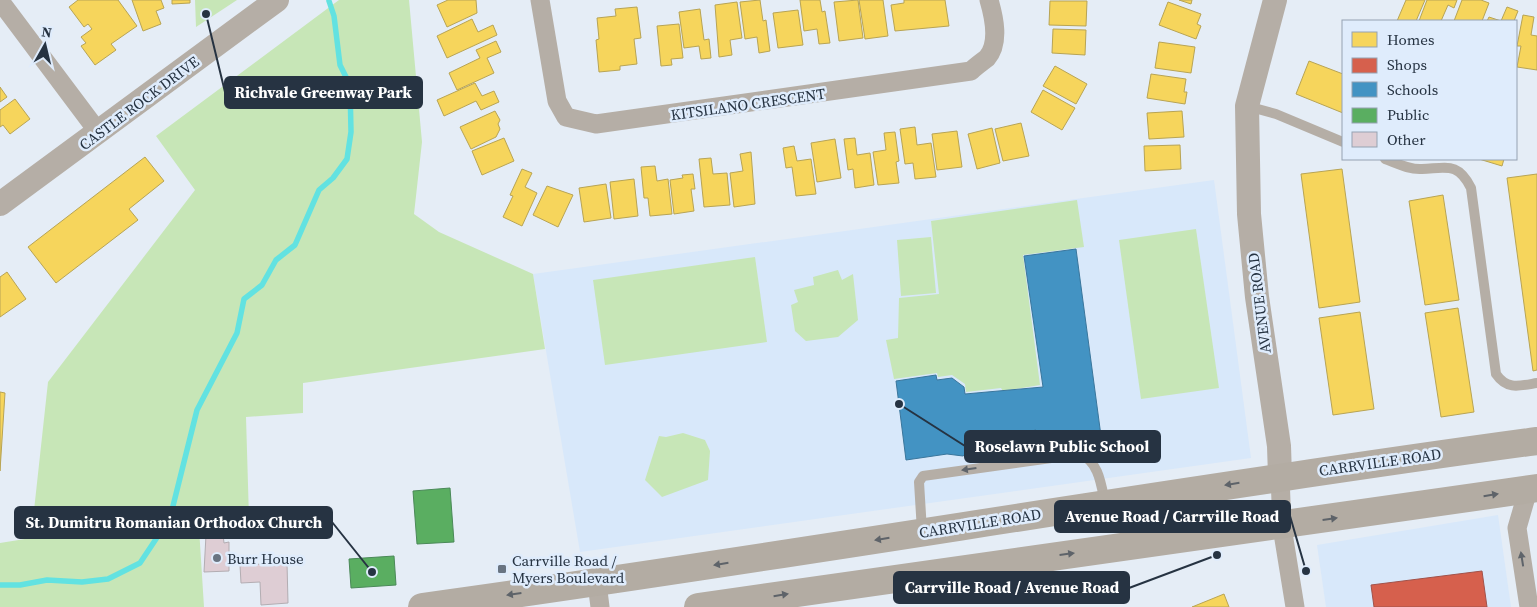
<svg xmlns="http://www.w3.org/2000/svg" width="1537" height="607" viewBox="0 0 1537 607" font-family="'Source Serif 4',serif">
<rect width="100%" height="100%" fill="#e5edf6"/>
<g fill="#d8e8fa">
<path d="M1214 180 1251 458 580 552 533 274Z"/>
<path d="M1498 515 1511 607H1326L1317 545Z"/>
</g>
<g fill="#c7e6b7">
<path d="M195 0H237L196 27Z"/>
<path d="M339 0H409L422 142 414 214 439 232 533 274 545 349 303 383V413L246 417 249 518 199 528 204 607H0V543L31 538 48 382 195 190 156 136Z"/>
<path d="M1077 200 1084 247 1023 255 1040 385 1003 391 1001 388 966 392 965 384 952 375 938 377 937 373 894 379 886 340 898 338 899 298 939 294 931 221Z"/>
<path d="M1196 229 1219 388 1141 399 1119 240Z"/>
<path d="M931 237 936 293 901 296 897 240Z"/>
<path d="M755 257 767 342 605 365 593 280Z"/>
<path d="M838 270 842 280 853 274 858 320 838 337 806 341 795 331 791 305 798 302 794 290 814 285 813 277Z"/>
<path d="M683 433 705 440 710 451 708 480 662 497 645 480 659 436 666 437Z"/>
</g>
<g fill="#f6d55c" stroke="#b8a454">
<path d="M78 0H118L137 26 111 44 116 50 95 65 81 46 86 43 81 37 92 29 88 24 84 27 69 7Z"/>
<path d="M132 0H161L164 8 156 11 161 24 143 31Z"/>
<path d="M172 0H190V3L172 4Z"/>
<path d="M448 0H476L477 13 447 27 437 5Z"/>
<path d="M760 0 763 21 766 20 770 51 759 53 757 37 745 39 740 2Z"/>
<path d="M800 0H820L822 12 825 11 830 43 819 44 817 29 804 31Z"/>
<path d="M858 0 863 38 839 41 834 2Z"/>
<path d="M859 0H883L888 36 865 39Z"/>
<path d="M904 0H945L949 26 895 31 891 5 904 3Z"/>
<path d="M1179 0H1192L1191 4Z"/>
<path d="M1406 0H1425L1416 21H1397Z"/>
<path d="M1427 0H1457L1454 8 1448 5 1441 21H1419Z"/>
<path d="M1462 0H1481L1489 3 1482 21H1454Z"/>
<path d="M1050 1H1087L1086 26 1049 25Z"/>
<path d="M737 2 742 38 730 40 732 55 719 57 715 5Z"/>
<path d="M1168 2 1201 14 1197 24 1201 26 1196 39 1159 25Z"/>
<path d="M637 7 641 38 634 39 637 64 620 66V70L599 72 596 40 599 39 597 18 616 16 615 9Z"/>
<path d="M1507 7 1518 11 1514 21H1501Z"/>
<path d="M700 9 704 40 709 39 711 58 701 59 699 46 684 48 679 12Z"/>
<path d="M798 10 803 45 778 48 773 13Z"/>
<path d="M1523 15 1534 17 1531 35 1537 36V70L1517 67 1521 46H1517Z"/>
<path d="M1489 17 1501 21H1487Z"/>
<path d="M472 19 478 32 493 25 497 35 447 58 437 36Z"/>
<path d="M679 24 683 58 671 59 672 65 661 66 657 26Z"/>
<path d="M1053 29 1086 30 1085 55 1052 53Z"/>
<path d="M496 41 501 52 487 58 494 73 457 90 449 73 480 58 476 50Z"/>
<path d="M1159 42 1195 47 1191 73 1155 68Z"/>
<path d="M1309 61 1343 74V113L1296 94Z"/>
<path d="M1055 66 1087 84 1076 104 1043 86Z"/>
<path d="M1151 74 1186 79 1184 92H1187L1185 104 1147 98Z"/>
<path d="M475 83 482 96 494 91 499 102 481 110 476 101 444 116 437 100Z"/>
<path d="M0 87 7 97 0 102Z"/>
<path d="M1043 90 1075 108 1062 130 1031 112Z"/>
<path d="M15 99 30 119 10 134 3 125 0 127V110Z"/>
<path d="M495 111 500 120 498 124 500 129 496 137 471 149 460 127Z"/>
<path d="M1182 111 1184 137 1149 139 1147 113Z"/>
<path d="M1021 123 1029 156 1003 161 995 129Z"/>
<path d="M915 127 917 145 931 143 936 177 915 179 913 163 905 164 900 129Z"/>
<path d="M992 128 1000 163 977 169 968 134Z"/>
<path d="M957 131 962 167 937 170 932 134Z"/>
<path d="M895 132 899 161 896 162 899 183 878 185 873 152 886 150 884 133Z"/>
<path d="M504 138 514 161 482 175 472 151Z"/>
<path d="M855 138 857 155 870 153 874 185 855 188 853 169 848 170 844 139Z"/>
<path d="M835 139 841 178 817 182 811 143Z"/>
<path d="M1180 145 1181 169 1145 171 1144 146Z"/>
<path d="M794 146 797 161 811 159 816 194 796 196 792 167 786 168 783 148Z"/>
<path d="M751 152 755 204 734 207 730 173 743 171 740 154Z"/>
<path d="M145 157 164 181 129 209 138 220 56 283 28 247Z"/>
<path d="M711 158 713 174 727 173 730 205 704 207 699 159Z"/>
<path d="M1479 159H1504L1502 166Z"/>
<path d="M655 166 657 181 668 179 672 214 650 216 648 198H644L641 167Z"/>
<path d="M522 169 532 173 525 187 537 193 522 226 503 217 513 196 510 195Z"/>
<path d="M1342 169 1360 302 1319 308 1301 174Z"/>
<path d="M693 174 695 189H691L694 211 674 214 670 180 683 178 682 175Z"/>
<path d="M1537 174V370L1533 371 1507 178Z"/>
<path d="M634 179 638 216 614 219 610 182Z"/>
<path d="M606 184 611 218 584 222 579 188Z"/>
<path d="M547 186 573 195 558 227 533 215Z"/>
<path d="M1443 195 1459 300 1425 305 1409 201Z"/>
<path d="M7 272 26 299 0 317V277Z"/>
<path d="M1458 308 1474 412 1441 417 1425 313Z"/>
<path d="M1360 312 1374 409 1333 415 1319 318Z"/>
<path d="M0 392 5 393 0 471Z"/>
<path d="M1224 594 1229 607H1192Z"/>
</g>
<path fill="#d6604d" stroke="#a1524a" d="M1482 571 1487 607H1374L1371 585Z"/>
<path fill="#4393c3" stroke="#3a769c" d="M1076 249 1101 436 1056 442 1054 437 1037 440 1036 430 1021 433 1022 442 973 449 963 456 947 454 906 460 896 381 936 375 937 380 952 378 964 387 965 394 1043 387 1024 256Z"/>
<g fill="#5aae61" stroke="#4a8958">
<path d="M450 488 454 542 417 544 413 491Z"/>
<path d="M394 556 396 585 351 588 349 559Z"/>
</g>
<g fill="none" stroke-linecap="round" stroke-linejoin="round">
<path stroke="#62e2e1" stroke-width="5.5" d="M0 585H20L47 580 82 582 108 579 140 563 170 518 197 410 237 333 244 299 262 285 276 260 295 245 319 190 333 178 347 159 351 132 350 85 340 65 334 16 329 1"/>
</g>
<g fill="#decdd4" stroke="#b3adb2">
<path d="M223 534 224 543 229 542V571L204 572 206 535Z"/>
<path d="M287 563 288 603 261 605 260 582 241 583 240 565Z"/>
</g>
<g fill="none" stroke-linecap="round" stroke-linejoin="round">
<g stroke="#b5aea6" stroke-width="10">
<path d="M1247 106 1276 114 1343 142"/>
<path d="M1385 159C1396 163 1409 170 1422 169 1447 168 1458 162 1471 188L1496 374C1507 390 1519 386 1537 383"/>
<path d="M922 531 919 482 923 476 1080 454C1099 462 1101 484 1105 503"/>
</g>
<g stroke="#b5aea6" stroke-width="19">
<path d="M540 0 557 101 566 117 596 124 971 71C976 66 982 62 987 58 1000 43 994 17 989 0"/>
<path d="M0 1 99 133"/>
<path d="M1280 476 1282 527 1295 607"/>
<path d="M1528 490 1517 528 1529 607"/>
<path d="M597 583 600 607"/>
</g>
<g stroke="#b5aea6" stroke-width="24">
<path d="M1275 0 1247 106 1249 214 1257 297 1279 446 1280 476"/>
<path d="M0 204 277 0"/>
</g>
<g stroke="#b3aca3" stroke-width="28">
<path d="M422 607C794 556 1165 491 1537 441"/>
<path d="M698 607C978 565 1258 530 1537 488"/>
</g>
</g>
<defs><path id="oneway-solid" d="M-6-.8H1V-3.2L6.5 0L1 3.2V.8H-6Z" transform="scale(1.25)"/></defs>
<g fill="#5f646a">
<use href="#oneway-solid" transform="translate(969 469) rotate(172)"/>
<use href="#oneway-solid" transform="translate(1522 559) rotate(-99)"/>
</g>
<g fill="#5e6369">
<use href="#oneway-solid" transform="translate(1232 484) rotate(171)"/>
<use href="#oneway-solid" transform="translate(1491 495) rotate(-9)"/>
<use href="#oneway-solid" transform="translate(1330 519) rotate(-8)"/>
<use href="#oneway-solid" transform="translate(882 539) rotate(171)"/>
<use href="#oneway-solid" transform="translate(1067 554) rotate(-7)"/>
<use href="#oneway-solid" transform="translate(721 564) rotate(171)"/>
<use href="#oneway-solid" transform="translate(514 594) rotate(172)"/>
<use href="#oneway-solid" transform="translate(781 595) rotate(-9)"/>
</g>
<g fill="#697481" stroke="#dfecfc" stroke-width="2">
<circle cx="217" cy="558" r="5"/>
<rect x="497" y="564" width="10" height="10" rx="2.5"/>
</g>
<g text-anchor="middle" dominant-baseline="central" stroke-width="5" stroke-linejoin="round" paint-order="stroke">
<g font-size="15" fill="#263342" stroke="#dfecfc">
<text transform="translate(139 103) rotate(-37)">CASTLE ROCK DRIVE</text>
<text transform="translate(748 104) rotate(-8)">KITSILANO CRESCENT</text>
<text transform="translate(1259 303) rotate(-97)">AVENUE ROAD</text>
<text transform="translate(1380 462) rotate(-8)">CARRVILLE ROAD</text>
<text transform="translate(980 523) rotate(-9)">CARRVILLE ROAD</text>
</g>
<g font-size="15" fill="#263342" stroke="#dfecfc" text-anchor="start">
<text x="227" y="558">Burr House</text>
<text x="512" y="560">Carrville Road /<tspan x="512" dy="17">Myers Boulevard</tspan></text>
</g>
</g>
<path fill="none" stroke="#263342" stroke-width="2" d="M206 14L225 92M899 404L965 446M1306 571L1290 516M372 572L332 522M1217 555L1129 588"/>
<g fill="#263342" stroke="#dfecfc" stroke-width="2">
<circle cx="206" cy="14" r="5"/>
<circle cx="899" cy="404" r="5"/>
<circle cx="1306" cy="571" r="5"/>
<circle cx="372" cy="572" r="5"/>
<circle cx="1217" cy="555" r="5"/>
</g>
<g fill="#263342" stroke="#263342" stroke-width="2">
<rect x="225" y="77" width="197" height="31" rx="5"/>
<rect x="965" y="431" width="195" height="31" rx="5"/>
<rect x="1055" y="501" width="235" height="31" rx="5"/>
<rect x="15" y="507" width="317" height="31" rx="5"/>
<rect x="894" y="572" width="235" height="31" rx="5"/>
</g>
<g font-size="16" text-anchor="middle" font-weight="bold" fill="#fff">
<text x="323" y="98">Richvale Greenway Park</text>
<text x="1062" y="452">Roselawn Public School</text>
<text x="1172" y="522">Avenue Road / Carrville Road</text>
<text x="174" y="528">St. Dumitru Romanian Orthodox Church</text>
<text x="1012" y="593">Carrville Road / Avenue Road</text>
</g>
<rect x="1342" y="20" width="175" height="140" fill="#dfecfc" stroke="#95a2b2"/>
<rect x="1352" y="32" width="25" height="15" fill="#f6d55c" stroke="#95a2b2"/>
<text x="1387" y="45" font-size="15" fill="#263342">Homes</text>
<rect x="1352" y="58" width="25" height="15" fill="#d6604d" stroke="#95a2b2"/>
<text x="1387" y="70" font-size="15" fill="#263342">Shops</text>
<rect x="1352" y="82" width="25" height="15" fill="#4393c3" stroke="#95a2b2"/>
<text x="1387" y="95" font-size="15" fill="#263342">Schools</text>
<rect x="1352" y="108" width="25" height="15" fill="#5aae61" stroke="#95a2b2"/>
<text x="1387" y="120" font-size="15" fill="#263342">Public</text>
<rect x="1352" y="132" width="25" height="15" fill="#decdd4" stroke="#95a2b2"/>
<text x="1387" y="145" font-size="15" fill="#263342">Other</text>
<g transform="translate(45 45) rotate(8)" stroke="#dfecfc" stroke-width="4" paint-order="stroke">
<path d="M0-4L9 19L0 12L-9 19Z" fill="#263342"/>
<text y="-8" font-size="14" font-weight="bold" text-anchor="middle" fill="#263342">N</text>
</g>
</svg>
